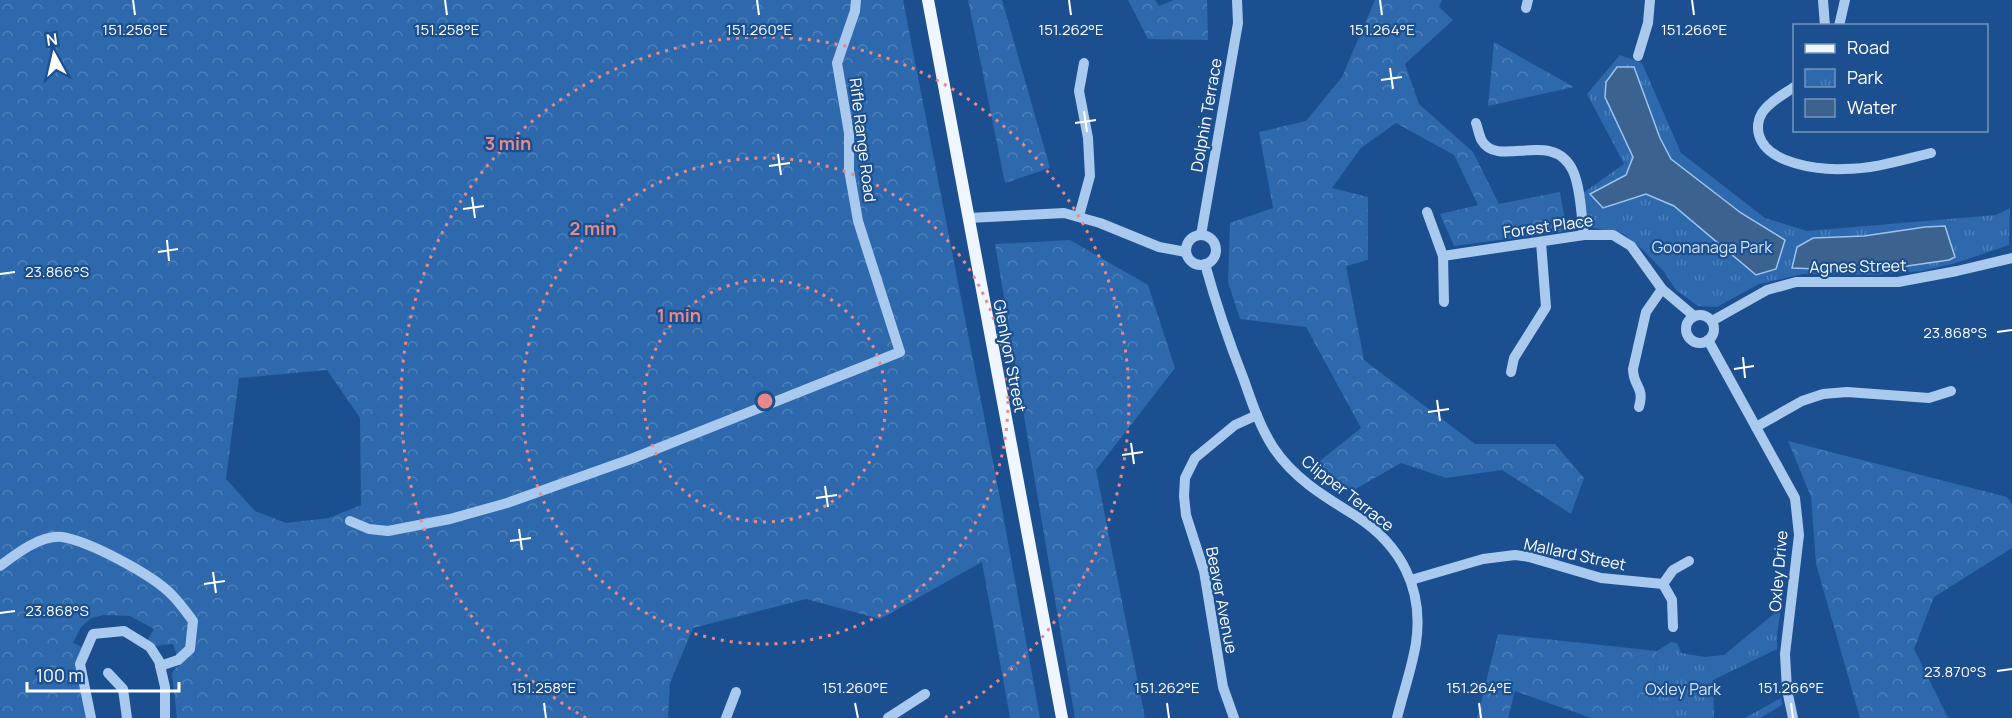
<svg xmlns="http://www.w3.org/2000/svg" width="2012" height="718" viewBox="0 0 2012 718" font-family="Manrope,sans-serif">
<defs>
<pattern id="forest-crowns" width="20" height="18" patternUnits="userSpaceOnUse" patternTransform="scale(1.5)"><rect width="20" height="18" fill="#2e69ad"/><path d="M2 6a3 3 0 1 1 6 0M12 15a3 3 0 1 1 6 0" fill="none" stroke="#4d80b9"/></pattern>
<pattern id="park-tufts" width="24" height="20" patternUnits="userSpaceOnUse" patternTransform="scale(1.5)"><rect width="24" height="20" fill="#2e69ad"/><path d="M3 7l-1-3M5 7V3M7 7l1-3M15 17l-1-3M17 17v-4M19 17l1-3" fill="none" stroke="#4d80b9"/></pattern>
</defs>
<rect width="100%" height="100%" fill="#1b4f8f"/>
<g fill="url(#forest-crowns)" fill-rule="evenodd">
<path d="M0 0H903L1000 498 1040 718H1010L982 562 880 619 806 599 693 628 670 683 668 718H177L172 673 175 668 180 665 173 644 155 646 147 641 154 629 130 616 104 615 91 618 81 627 73 643 82 647 87 718H0ZM327 370 360 418 361 505 329 518 286 523 255 511 226 479 239 378Z"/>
<path d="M968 0H1002L1050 168 1005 183Z"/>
<path d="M1128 0H1155L1159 6 1174 0H1207L1208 40 1148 39Z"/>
<path d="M1375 0H1442L1439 7 1453 20 1405 64 1419 104 1473 152 1499 204 1560 192 1567 231 1454 246 1440 214 1478 205 1454 155 1396 123 1361 148 1332 188 1368 197V260L1346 266 1364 360 1475 444H1555L1584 478 1571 514 1502 470 1446 478 1401 463 1352 491 1315 465 1361 428 1306 327 1240 319 1228 282 1230 223 1273 208 1259 132 1306 121 1342 77Z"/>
<path d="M1494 42 1574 87 1488 106Z"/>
<path d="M1070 240 1148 285 1175 368 1096 470 1145 718H1075L995 244Z"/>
<path d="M1788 441 2007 497 2012 504V548L1934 597 1914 649 1948 718H1860L1816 564 1811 497Z"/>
<path d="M1498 634 1657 651 1651 718H1591L1515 691 1508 718H1477Z"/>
</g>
<g fill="url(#park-tufts)">
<path d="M1620 55 1642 63 1681 153 1765 218 1807 231 1996 215 2010 208 2009 245 1956 263 1921 271 1873 275 1803 274 1759 284 1717 307 1698 306 1676 290 1664 272 1643 250 1624 234 1593 228 1587 225 1583 193 1624 164 1587 94Z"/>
<path d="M1781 608 1777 635V649L1713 680 1714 718H1651L1657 651 1671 642 1677 643 1681 653 1705 657 1724 655Z"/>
<path d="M1781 698 1782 705 1760 718H1745Z"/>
</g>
<g fill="#3c6290" stroke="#9cc4f0" stroke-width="1.5">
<path d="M1617 67H1634L1660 138 1671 159 1741 213 1785 240 1776 269 1756 275 1674 206 1646 194 1603 208 1590 194 1626 175 1633 157 1605 97 1606 82Z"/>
<path d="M1945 226 1955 257 1949 260 1872 271 1792 268 1797 247 1813 238 1864 236 1925 227Z"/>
</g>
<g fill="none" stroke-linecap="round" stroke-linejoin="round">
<g stroke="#a9c9ee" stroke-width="10">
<path d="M1823 0 1825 26"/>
<path d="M1526 8 1528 0"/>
<path d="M1839 26 1845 0"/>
<path d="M1638 56 1648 23 1650 0"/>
<path d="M1794 87C1784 94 1769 102 1762 113 1758 119 1757 128 1759 135 1767 164 1819 170 1844 169 1874 169 1902 160 1931 153"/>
<path d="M1476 123C1478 128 1479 136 1482 141 1499 169 1553 128 1573 171 1581 189 1581 215 1584 235"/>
<path d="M1427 212 1443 256 1444 302"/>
<path d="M1079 216 1090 176 1088 138 1079 91 1084 63"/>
<path d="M968 218 1064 213 1100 223 1159 247 1186 252"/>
<path d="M1201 235 1238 23 1237 0"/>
<circle cx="1201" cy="250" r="15"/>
<path d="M1443 256 1584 235H1613L1631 246 1662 289 1694 316"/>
<path d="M1205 264C1216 304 1229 342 1244 380 1252 403 1260 427 1273 447 1293 478 1325 497 1356 516 1401 545 1424 589 1416 643 1412 668 1403 693 1397 718"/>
<circle cx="1700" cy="329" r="14"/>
<path d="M1712 321 1767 290 1796 282H1898L1957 271 2012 258"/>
<path d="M1708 340 1795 498 1799 535 1785 654 1787 690 1793 718"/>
<path d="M1511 372 1514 358 1546 307 1541 242"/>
<path d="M1639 407C1645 386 1633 387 1633 369L1646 312 1662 289"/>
<path d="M1756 427 1802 401 1823 394 1847 392 1929 398 1951 391"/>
<path d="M350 521 369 529 388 531 450 519 507 503 631 459 900 352 858 221 849 170V133L837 63 855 11 856 0"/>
<path d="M0 566C16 554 40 535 62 537 89 541 153 575 172 595 180 603 186 612 193 621L190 649 178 660 160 666"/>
<path d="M1411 580 1483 559 1515 555 1529 557 1601 578 1663 584"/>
<path d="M1673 627 1672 600 1663 584 1673 570 1689 561"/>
<path d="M108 673 123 689 127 718"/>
<path d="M91 718 80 664 93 634 124 631 150 647 159 661 165 687V718"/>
<path d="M726 718 736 692"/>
<path d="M888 718 925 694"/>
<path d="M1234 718 1223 687 1204 571 1186 515 1184 496 1185 478 1195 458 1235 425 1257 415"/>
</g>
<path stroke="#f0f6ff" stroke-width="12" d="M928 0 1062 718"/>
</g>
<path fill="none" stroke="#fff" stroke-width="2" d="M133 0 135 15M445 0 447 15M757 0 759 15M1069 0 1071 15M1380 0 1382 15M1692 0 1694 15M1390 68 1393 89M1381 80 1402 77M1084 111 1087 132M1075 123 1096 120M778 154 781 175M769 166 790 163M472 197 475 218M463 209 484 206M167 240 169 261M158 252 178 249M0 274 15 272M1997 332 2012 330M1743 357 1745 378M1734 369 1754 366M1437 400 1440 421M1428 412 1449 409M1131 443 1134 464M1122 455 1143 452M825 486 828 507M816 498 837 495M519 529 522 550M510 541 531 538M213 572 216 593M204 584 225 581M0 613 15 611M1997 671 2012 669M544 703 546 718M855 703 858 718M1167 703 1169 718M1479 703 1481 718M1791 703 1793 718"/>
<g fill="none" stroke="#e88989" stroke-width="3" stroke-dasharray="3 6">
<circle cx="765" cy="401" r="121"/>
<circle cx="765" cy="401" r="243"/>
<path d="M586 718A364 364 0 1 1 944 718"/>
</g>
<g text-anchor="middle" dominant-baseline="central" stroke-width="4.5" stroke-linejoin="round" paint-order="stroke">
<g font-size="16" fill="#fff" stroke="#1b4f8f">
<text transform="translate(1206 115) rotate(-80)">Dolphin Terrace</text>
<text transform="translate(863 140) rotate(83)">Rifle Range Road</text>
<text transform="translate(1548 226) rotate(-8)">Forest Place</text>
<text transform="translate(1858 266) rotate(-1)">Agnes Street</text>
<text transform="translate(1010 356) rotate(79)">Glenlyon Street</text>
<text transform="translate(1348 493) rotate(38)">Clipper Terrace</text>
<text transform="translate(1575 554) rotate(12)">Mallard Street</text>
<text transform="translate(1778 571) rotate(-85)">Oxley Drive</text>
<text transform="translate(1222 600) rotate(79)">Beaver Avenue</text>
</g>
<g font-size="16" fill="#cfe3fa" stroke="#1b4f8f">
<text x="1712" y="247">Goonanaga Park</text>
<text x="1683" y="689">Oxley Park</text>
</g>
</g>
<g font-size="15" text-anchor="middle" fill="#fff" stroke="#1b4f8f" stroke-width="4.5" stroke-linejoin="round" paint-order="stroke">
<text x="135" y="35">151.256°E</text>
<text x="447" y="35">151.258°E</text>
<text x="759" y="35">151.260°E</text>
<text x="1071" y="35">151.262°E</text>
<text x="1382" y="35">151.264°E</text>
<text x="1694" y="35">151.266°E</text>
<text x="57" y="277">23.866°S</text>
<text x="1955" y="338">23.868°S</text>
<text x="57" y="616">23.868°S</text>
<text x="1955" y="677">23.870°S</text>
<text x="544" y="693">151.258°E</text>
<text x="855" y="693">151.260°E</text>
<text x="1167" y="693">151.262°E</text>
<text x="1479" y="693">151.264°E</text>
<text x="1791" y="693">151.266°E</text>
</g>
<circle cx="765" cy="401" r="9" fill="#e88989" stroke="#1b4f8f" stroke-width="3"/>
<g font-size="18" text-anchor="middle" font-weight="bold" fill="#e88989" stroke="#1b4f8f" stroke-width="4.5" stroke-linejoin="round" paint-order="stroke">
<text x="508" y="150">3 min</text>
<text x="593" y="235">2 min</text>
<text x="679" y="322">1 min</text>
</g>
<rect x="1793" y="24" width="195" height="108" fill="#1b4f8f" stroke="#7695bc" stroke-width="1.5"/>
<rect x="1805" y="44" width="30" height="9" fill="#f0f6ff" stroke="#7695bc" stroke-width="1.5"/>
<text x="1847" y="54" font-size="18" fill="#ffffff">Road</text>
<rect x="1805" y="69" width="30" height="18" fill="url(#park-tufts)" stroke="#7695bc" stroke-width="1.5"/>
<text x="1847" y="84" font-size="18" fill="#ffffff">Park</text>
<rect x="1805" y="99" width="30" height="18" fill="#3c6290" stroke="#7695bc" stroke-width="1.5"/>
<text x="1847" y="114" font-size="18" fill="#ffffff">Water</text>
<g transform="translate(54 54) rotate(352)" stroke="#1b4f8f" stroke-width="4.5" paint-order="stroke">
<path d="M0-4.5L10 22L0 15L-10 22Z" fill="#ffffff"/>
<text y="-9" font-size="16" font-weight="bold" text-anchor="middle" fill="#ffffff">N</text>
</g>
<path d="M27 682v9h152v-9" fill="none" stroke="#ffffff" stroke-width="3"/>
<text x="36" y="682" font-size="18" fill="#ffffff" stroke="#1b4f8f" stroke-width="4.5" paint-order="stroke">100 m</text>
</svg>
